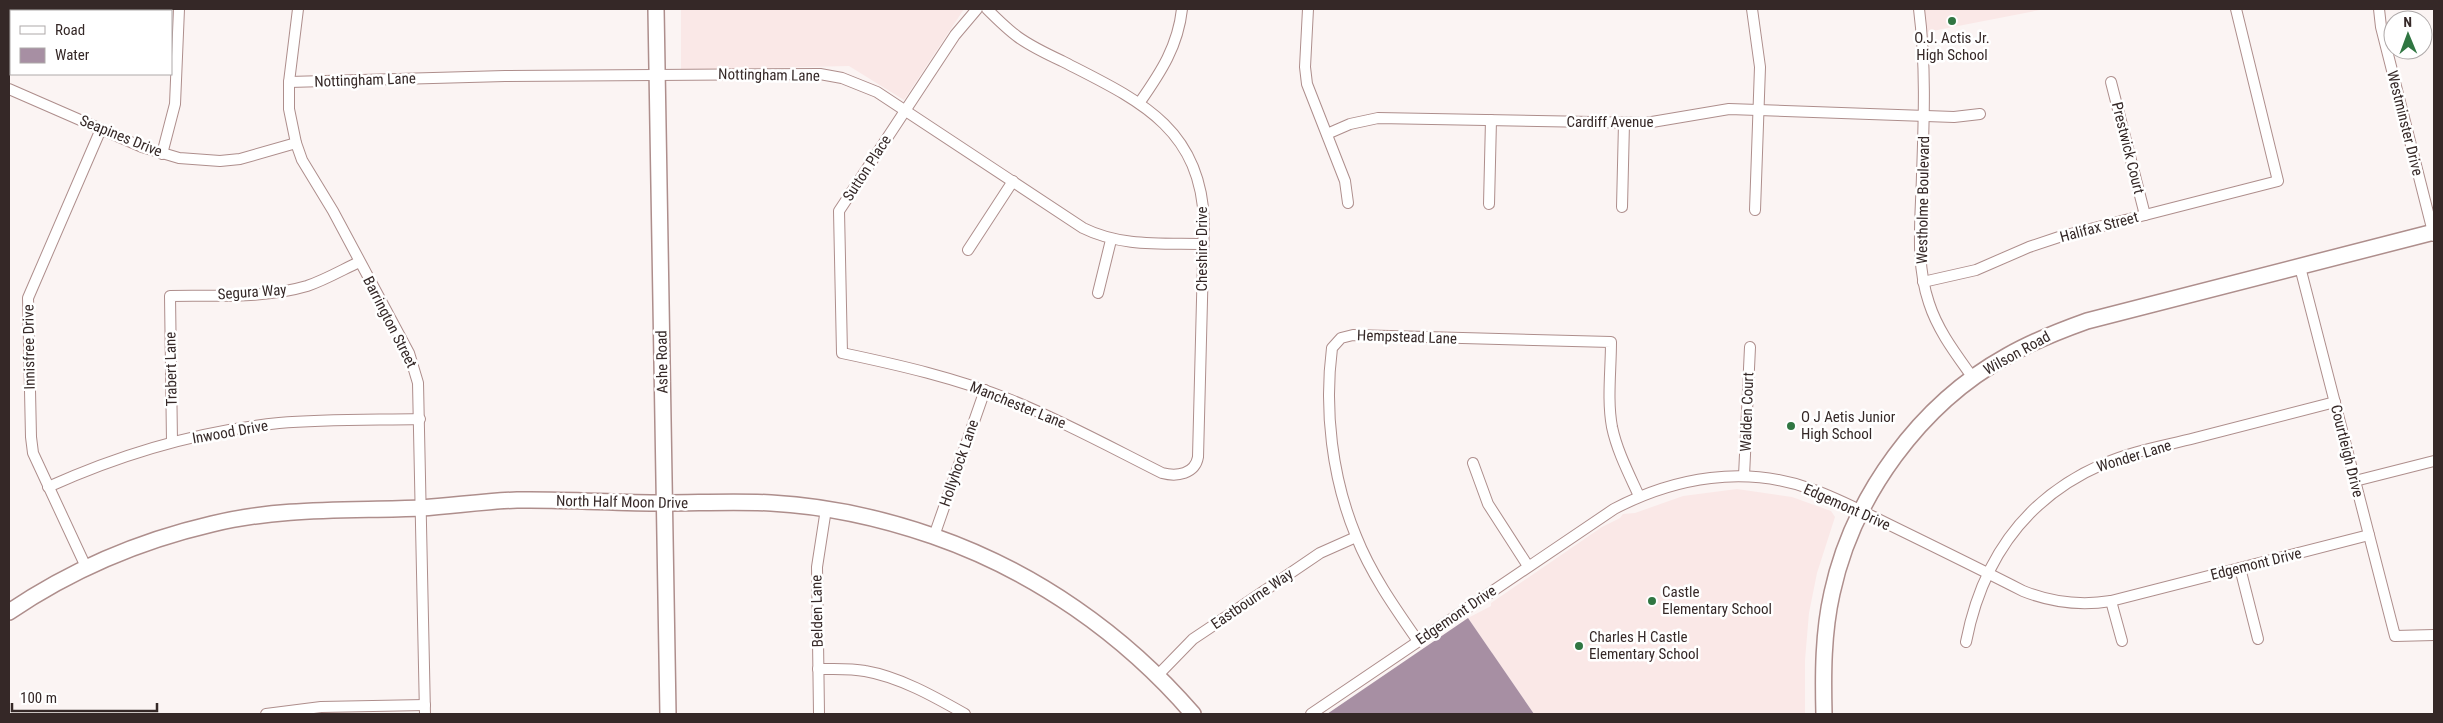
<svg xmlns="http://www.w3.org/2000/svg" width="2443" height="723" viewBox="0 0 2443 723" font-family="'Roboto Condensed',sans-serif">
<rect width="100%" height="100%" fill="#fbf4f3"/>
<g fill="#fae8e7">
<path d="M681 9H964L904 100 849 66 681 70Z"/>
<path d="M1917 9H2045L1922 33Z"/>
<path d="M1737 489 1792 497 1831 511 1835 517 1817 573 1809 613 1805 660V714H1534L1468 618 1491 606V603L1602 527 1620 518 1623 514 1635 513 1683 496Z"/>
</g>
<path fill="#a78fa3" d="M1468 618 1534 714H1327Z"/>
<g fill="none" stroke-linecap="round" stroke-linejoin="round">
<g stroke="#ae8e8c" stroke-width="12">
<g id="street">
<path d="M298 9 289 82V109L296 143 302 160 333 211 409 353 418 383 425 714"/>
<path d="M977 9 955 35 839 211 842 353C899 365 956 378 1011 400 1063 421 1112 448 1162 473 1177 477 1195 474 1198 457L1204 222C1201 126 1136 99 1062 61 1047 54 1032 47 1018 37 1007 29 997 19 987 9"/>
<path d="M1308 9 1305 67 1307 84 1345 181 1348 203"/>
<path d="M1752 9 1760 67 1755 210"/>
<path d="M1919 9C1926 64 1924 119 1922 175 1921 218 1915 262 1929 303 1938 331 1956 354 1973 378"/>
<path d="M2379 9 2381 27 2434 236"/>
<path d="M52 11 53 9"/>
<path d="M289 82 505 76 820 74 842 78 877 92 1083 228C1121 247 1162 243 1203 244"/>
<path d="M2111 82 2145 215"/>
<path d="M9 89 142 147 179 158 220 161 240 159 296 143"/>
<path d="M1140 102C1161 72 1178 46 1182 9"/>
<path d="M1327 134 1350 124 1378 118 1646 123 1729 109 1954 117 1980 114"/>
<path d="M162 154 175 104 179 9"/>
<path d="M1489 204 1491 120"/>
<path d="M1622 207 1624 123"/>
<path d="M968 250 1013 181"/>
<path d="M2300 267 2395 636 2434 635"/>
<path d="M1923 282 1976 270 2029 247 2059 237 2278 181 2236 9"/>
<path d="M1098 293 1111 240"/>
<path d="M172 442 170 296C215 295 263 299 307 286 325 280 342 270 359 262"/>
<path d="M1473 463 1488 504 1528 566"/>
<path d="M1744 476 1750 347"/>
<path d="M2355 481 2434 461"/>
<path d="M48 487C121 454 198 431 279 423 325 419 373 420 420 419"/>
<path d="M934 536 985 390"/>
<path d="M86 567 33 453 31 437 28 298 101 129"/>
<path d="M2240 568 2258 639"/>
<path d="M2111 601 2122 641"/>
<path d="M1418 641C1395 608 1371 574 1356 536 1332 478 1324 410 1332 348L1341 338 1353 335 1611 342C1611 370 1607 400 1612 427 1617 451 1629 474 1639 496"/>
<path d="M1966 642C1982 560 2025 498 2103 464 2132 451 2164 446 2195 438 2241 426 2288 414 2335 402"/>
<path d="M818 669C834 669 850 668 865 671 900 677 935 697 965 714"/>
<path d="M1157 676 1193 639 1208 629 1320 553 1356 537"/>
<path d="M266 714 321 707 425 705"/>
<path d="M819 714 817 567 826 509"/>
<path d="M1311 714 1614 509C1675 477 1745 465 1811 489 1840 499 1867 514 1894 527 1937 548 1980 569 2023 591 2053 603 2080 606 2111 601L2369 535"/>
</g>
</g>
<g stroke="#ae8e8c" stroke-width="18">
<g id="secondary">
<path d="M656 9 668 714"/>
<path d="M9 612C71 570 139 541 212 524 281 507 351 511 421 508 453 506 485 501 517 500 565 499 614 503 663 503 699 503 735 501 771 503 826 506 881 518 933 536 1034 571 1124 634 1193 714"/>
<path d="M1824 714C1823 674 1823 633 1832 593 1853 496 1920 404 2007 356 2033 341 2059 331 2087 321L2434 232"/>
</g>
</g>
<use href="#street" stroke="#fff" stroke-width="10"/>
<use href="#secondary" stroke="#fff" stroke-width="15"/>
</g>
<g fill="#307642" stroke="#fff" stroke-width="2">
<circle cx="1952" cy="21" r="5"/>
<circle cx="1791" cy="426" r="5"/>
<circle cx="1652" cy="601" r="5"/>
<circle cx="1579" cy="646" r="5"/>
</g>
<g text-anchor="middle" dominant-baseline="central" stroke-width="5" stroke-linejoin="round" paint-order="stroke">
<g font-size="15" fill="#352827" stroke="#fff" text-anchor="start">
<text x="1952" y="38" text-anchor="middle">O.J. Actis Jr.<tspan x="1952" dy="17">High School</tspan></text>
<text x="1801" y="417">O J Aetis Junior<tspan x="1801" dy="17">High School</tspan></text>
<text x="1662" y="592">Castle<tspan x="1662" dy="17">Elementary School</tspan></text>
<text x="1589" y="637">Charles H Castle<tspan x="1589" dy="17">Elementary School</tspan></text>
</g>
<g font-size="15" fill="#352827" stroke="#fff">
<text transform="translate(769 75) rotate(1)">Nottingham Lane</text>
<text transform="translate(365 80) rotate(-2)">Nottingham Lane</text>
<text x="1610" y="122">Cardiff Avenue</text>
<text transform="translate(2405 123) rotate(76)">Westminster Drive</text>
<text transform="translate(121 136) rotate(22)">Seapines Drive</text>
<text transform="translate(2128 148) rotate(76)">Prestwick Court</text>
<text transform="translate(867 168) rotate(-57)">Sutton Place</text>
<text transform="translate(1923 200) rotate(-89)">Westholme Boulevard</text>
<text transform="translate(2099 227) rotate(-15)">Halifax Street</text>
<text transform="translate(1202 249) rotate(-90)">Cheshire Drive</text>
<text transform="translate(252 292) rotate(-4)">Segura Way</text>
<text transform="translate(390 322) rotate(63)">Barrington Street</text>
<text transform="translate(1407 337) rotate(2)">Hempstead Lane</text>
<text transform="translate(29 347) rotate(-91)">Innisfree Drive</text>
<text transform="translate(2017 353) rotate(-29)">Wilson Road</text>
<text transform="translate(662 362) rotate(-91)">Ashe Road</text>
<text transform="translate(171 369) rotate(-91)">Trabert Lane</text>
<text transform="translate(1018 405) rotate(22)">Manchester Lane</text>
<text transform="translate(1747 412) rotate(-88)">Walden Court</text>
<text transform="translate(230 432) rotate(-10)">Inwood Drive</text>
<text transform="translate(2347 451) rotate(76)">Courtleigh Drive</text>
<text transform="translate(2134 456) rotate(-17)">Wonder Lane</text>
<text transform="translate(959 463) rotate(-71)">Hollyhock Lane</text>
<text transform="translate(622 502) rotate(1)">North Half Moon Drive</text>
<text transform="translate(1847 507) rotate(24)">Edgemont Drive</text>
<text transform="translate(2256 564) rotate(-14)">Edgemont Drive</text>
<text transform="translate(1252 599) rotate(-34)">Eastbourne Way</text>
<text transform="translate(817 611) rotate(-91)">Belden Lane</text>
<text transform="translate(1456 615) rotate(-34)">Edgemont Drive</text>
</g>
</g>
<rect width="2443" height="723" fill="none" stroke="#352827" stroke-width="20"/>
<rect x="10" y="10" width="162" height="65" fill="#ffffff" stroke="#aea9a9"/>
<rect x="20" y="26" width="25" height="8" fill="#ffffff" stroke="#aea9a9"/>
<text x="55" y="35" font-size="15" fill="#352827">Road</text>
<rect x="20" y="48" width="25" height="15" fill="#a78fa3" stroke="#aea9a9"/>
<text x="55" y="60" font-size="15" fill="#352827">Water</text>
<g transform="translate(2408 35) rotate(359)"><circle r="24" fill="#ffffff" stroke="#aea9a9"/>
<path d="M0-4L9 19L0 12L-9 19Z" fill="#307642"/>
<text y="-8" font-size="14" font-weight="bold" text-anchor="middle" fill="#352827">N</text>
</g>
<path d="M12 703v8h145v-8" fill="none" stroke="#352827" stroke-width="2.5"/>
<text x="20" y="703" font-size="15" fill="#352827" stroke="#ffffff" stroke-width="4" paint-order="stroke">100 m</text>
</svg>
